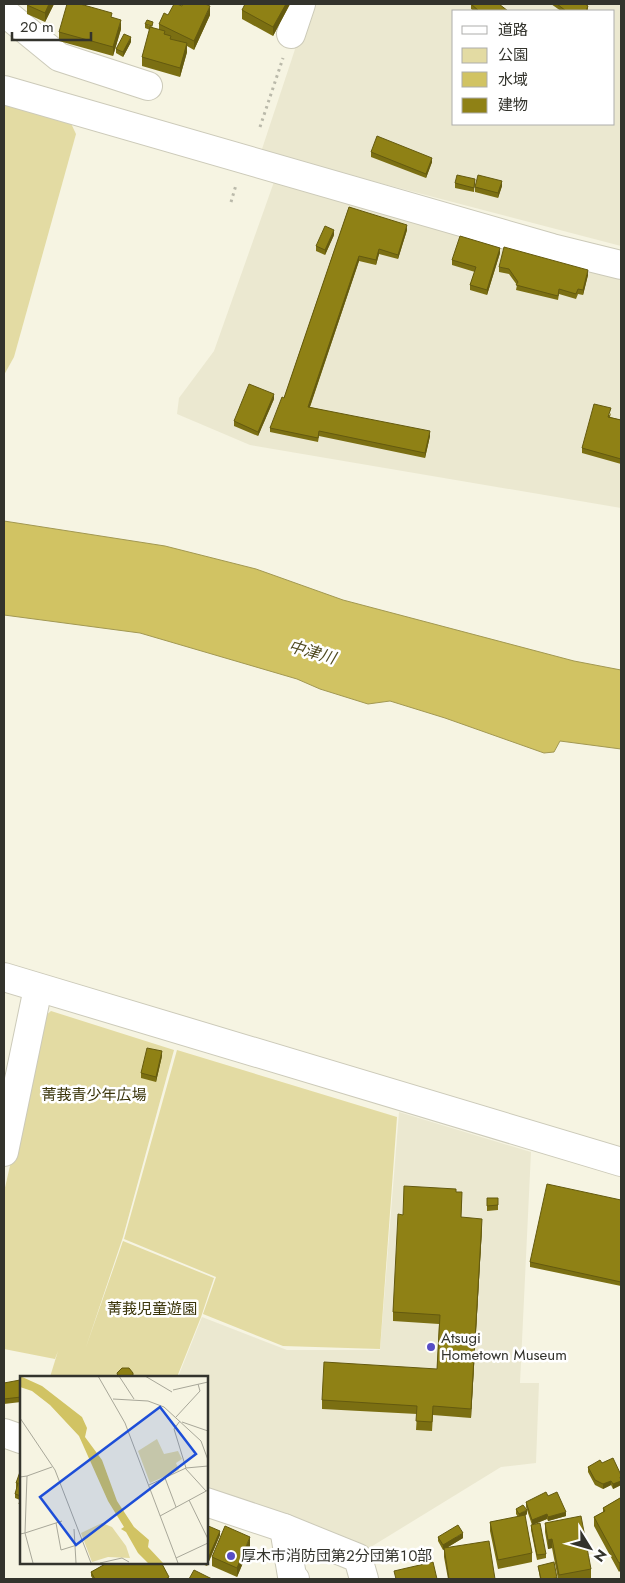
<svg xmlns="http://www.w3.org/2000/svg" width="625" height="1583" viewBox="0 0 625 1583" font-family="Jost,'Noto Sans JP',sans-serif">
<rect width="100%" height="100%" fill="#f6f4e2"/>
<g fill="#ebe8d0" fill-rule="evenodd">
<path d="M310 4H621V246L261 152ZM454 11H614V124H454Z"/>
<path d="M275 179 621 274V508L250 445 177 414 179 398 214 351Z"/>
<path d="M399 1112 531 1152 520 1383H539L536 1463 501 1467 361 1553 206 1487V1377H178L202 1317 287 1350H380Z"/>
</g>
<g fill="#e3dba3">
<path d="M4 100 68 117 76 134 14 357 4 375Z"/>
<path d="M51 1011 174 1050 123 1237 86 1347 123 1241 214 1278 201 1317 177 1377H50L58 1351 55 1359 4 1349V1192L44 1017Z"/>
<path d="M177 1050 397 1117 380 1349 283 1346 203 1314 216 1277 124 1239Z"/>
</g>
<path fill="#d1c363" stroke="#a29852" d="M4 521 165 546 256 569 343 600 574 661 621 670V749L560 741 554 752 544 753 445 718 390 701 368 704 320 689 297 679 140 633 4 615Z"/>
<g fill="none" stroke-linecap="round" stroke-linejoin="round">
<g stroke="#cccab9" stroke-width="30">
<g id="minor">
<path d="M4 12 59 57 148 86"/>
<path d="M291 34 301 4"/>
<path d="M4 90 552 248 621 265"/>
<path d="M4 977 621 1162"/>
<path d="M4 1152 38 988"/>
<path d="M4 1433 21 1439"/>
<path d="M206 1502 284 1528 358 1558 364 1579"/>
<path d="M284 1528 292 1576 295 1579"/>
</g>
</g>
<g stroke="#bab9aa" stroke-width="3" stroke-dasharray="2.5 4" stroke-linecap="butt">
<path d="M260 127 283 58"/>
<path d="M231 202 236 185"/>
</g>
<use href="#minor" stroke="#fff" stroke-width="28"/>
</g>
<g fill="#7b6f12">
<path d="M54 4 45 22 27 14V5Z"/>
<path d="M290 4 273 36 242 19V10Z"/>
<path d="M471 4 508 11H474L471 9Z"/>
<path d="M551 4H585L588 6V11H561Z"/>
<path d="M168 15H210L194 50 187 46V52L180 77 142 66V57L150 30 145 28V24L153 27V28L159 30V24Z"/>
<path d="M112 17 121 29 113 56 59 41V32Z"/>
<path d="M131 42 123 57 116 53V49Z"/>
<path d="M371 152 432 162 426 178 371 157Z"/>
<path d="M475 179 474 192 455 188V183Z"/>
<path d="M502 186 498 198 475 192V187Z"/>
<path d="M349 207 407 230 398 259 379 254 376 265 359 261 310 407 430 436 425 458 319 436 318 442 270 432V428L284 398Z"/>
<path d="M334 235 325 255 316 251V246Z"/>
<path d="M500 253 487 295 470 290V285L475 272 452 265V260Z"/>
<path d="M499 267 588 275 583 295 578 294 576 299 559 294 558 300 516 290 517 285 509 274 499 272Z"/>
<path d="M274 399 258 436 234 426V421Z"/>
<path d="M611 413 610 417 621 420V464L582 453V448Z"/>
<path d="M162 1056 156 1082 141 1078V1073Z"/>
<path d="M456 1192 462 1201 461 1217 482 1228 471 1418 433 1415 432 1431 416 1430 417 1414 322 1409V1400L437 1369 439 1324 393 1321V1312L403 1215Z"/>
<path d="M487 1198H498V1210L487 1211Z"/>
<path d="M621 1200V1286L530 1267V1262Z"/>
<path d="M4 1383 21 1389V1402L4 1404Z"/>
<path d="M602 1463 621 1475V1485L613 1489 611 1485 603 1489 595 1485 588 1472V1467Z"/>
<path d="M21 1470V1509L19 1508V1504L20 1500 15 1498V1494L17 1488H16V1483Z"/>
<path d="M548 1496 566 1516 548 1521 547 1519 532 1525 526 1507V1502Z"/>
<path d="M620 1498 619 1572 594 1526V1517L603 1512V1508Z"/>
<path d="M516 1509 527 1514 525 1516 532 1553V1562L498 1569 490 1531V1522L518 1517 516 1514Z"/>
<path d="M545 1523 591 1569V1578L587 1579H558L552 1548 548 1549 545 1532Z"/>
<path d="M206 1525 220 1535 207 1566 197 1562H206Z"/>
<path d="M531 1525 546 1554V1558L537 1560 531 1530Z"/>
<path d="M438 1537 463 1538 448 1547 495 1579H448L444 1557V1549L443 1550 438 1541Z"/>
<path d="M250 1546 237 1577 212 1566V1557Z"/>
<path d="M104 1562H161L169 1579H93L91 1576V1572L106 1564Z"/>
<path d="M538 1566 557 1578V1579H540Z"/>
</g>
<g fill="#645a0f">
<path d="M49 4H54L45 22V13Z"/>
<path d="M286 4H290L273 36V27Z"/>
<path d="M210 6V15L194 50V41Z"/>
<path d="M121 20V29L113 56V47Z"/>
<path d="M131 37V42L123 57V52Z"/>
<path d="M187 43V52L180 77V68Z"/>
<path d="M432 158V162L426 178V174Z"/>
<path d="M502 181V186L498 198V193Z"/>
<path d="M407 225V230L398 259V255Z"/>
<path d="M334 230V235L325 255V250Z"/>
<path d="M500 248V253L487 295V290Z"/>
<path d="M379 249V254L376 265V260Z"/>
<path d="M359 256V261L308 412V407Z"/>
<path d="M588 270V275L583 295V290Z"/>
<path d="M274 394V399L258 436V432Z"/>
<path d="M430 431V436L425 458V453Z"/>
<path d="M162 1051V1056L156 1082V1077Z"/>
<path d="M482 1219V1228L471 1418V1409Z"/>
<path d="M620 1477H621V1485L613 1489V1484Z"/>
<path d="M611 1481V1485L603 1489V1484Z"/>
<path d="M527 1510V1514L519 1519V1514Z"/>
<path d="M566 1512V1516L548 1521V1517Z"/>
<path d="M547 1514V1519L532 1525V1520Z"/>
<path d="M220 1531V1535L207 1566V1561Z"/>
<path d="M463 1533V1538L443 1550V1545Z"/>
<path d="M250 1537V1546L237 1577V1568Z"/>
<path d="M552 1539V1548L548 1549V1540Z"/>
<path d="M621 1561V1570L619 1572V1563Z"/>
</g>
<g fill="#8f8115" stroke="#645a0f">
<path d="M27 4H49L45 13 27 5Z"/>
<path d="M67 4H80L112 13 111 17 121 20 113 47 59 32Z"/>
<path d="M174 4H177L182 6V4H205L210 6 194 41 159 24 164 13 168 15Z"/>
<path d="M245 4H286L273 27 242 10Z"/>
<path d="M471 4H499L508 11H479Z"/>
<path d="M557 4H585L588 6 586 11H566Z"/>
<path d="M147 20 153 22 152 26 145 24Z"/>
<path d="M150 27 165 31 164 34 171 36 170 39 187 43 180 68 142 57Z"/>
<path d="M124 34 131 37 123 52 116 49Z"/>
<path d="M377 136 432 158 426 174 371 152Z"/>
<path d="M457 175 475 179 474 188 455 183Z"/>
<path d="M478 175 502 181 498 193 475 187Z"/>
<path d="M349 207 407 225 398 255 379 249 376 260 359 256 308 407 430 431 425 453 319 431 318 438 270 428 282 397 284 398Z"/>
<path d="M325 226 334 230 325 250 316 246Z"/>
<path d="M460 236 500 248 487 290 470 285 476 267 452 260Z"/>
<path d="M504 247 588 270 583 290 578 289 576 294 559 289 558 296 516 285 518 282 509 269 499 267Z"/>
<path d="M249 384 274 394 258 432 234 421Z"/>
<path d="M594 404 611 408 608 417 621 420V459L582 448Z"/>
<path d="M147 1048 162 1051 156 1077 141 1073Z"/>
<path d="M547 1184 621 1200V1282L530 1262Z"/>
<path d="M404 1186 456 1189V1192H462L461 1217 482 1219 471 1409 433 1406 432 1422 416 1421 417 1406 322 1400 324 1362 437 1369 440 1315 393 1312 398 1214 403 1215Z"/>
<path d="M487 1198H498V1205L487 1206Z"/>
<path d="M122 1368H129L133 1373V1377H118L117 1373Z"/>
<path d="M20 1380 21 1397 4 1399V1383Z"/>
<path d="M613 1458 621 1475V1477H620L621 1481 613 1484 611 1481 603 1484 595 1480 588 1467 600 1460 602 1463Z"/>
<path d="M21 1469V1496L15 1494 18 1483H16Z"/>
<path d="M546 1492 548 1496 557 1492 566 1512 548 1517 547 1514 532 1520 526 1502Z"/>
<path d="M21 1497V1505L19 1504Z"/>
<path d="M620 1498 621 1500V1561L619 1563 594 1517 605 1511 603 1508Z"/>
<path d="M523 1505 527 1510 519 1514 516 1509Z"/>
<path d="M525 1515 532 1553 498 1560 490 1522Z"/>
<path d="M581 1516 591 1569 559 1575 552 1539 548 1540 545 1523Z"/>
<path d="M540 1523 546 1554 537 1555 531 1525Z"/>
<path d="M206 1525 220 1531 207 1561H206Z"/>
<path d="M458 1525 463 1533 443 1545 438 1537Z"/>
<path d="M225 1526 250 1537 237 1568 212 1557Z"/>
<path d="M489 1541 495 1579H449L444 1548Z"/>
<path d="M107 1562H161L169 1577 166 1579H95L91 1572 107 1563Z"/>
<path d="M433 1562 437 1579H396L394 1571Z"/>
<path d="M554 1562 557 1578 549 1579H541L538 1566Z"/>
<path d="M194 1570 212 1579H189Z"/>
</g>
<g fill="#574dc5" stroke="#fff" stroke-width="2">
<circle cx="431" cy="1347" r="5"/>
<circle cx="231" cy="1556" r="5"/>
</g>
<g text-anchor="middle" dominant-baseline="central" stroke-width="5" stroke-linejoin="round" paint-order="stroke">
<g font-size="15" fill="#393308" stroke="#fff">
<text x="94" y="1095">菁莪青少年広場</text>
<text x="152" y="1309">菁莪児童遊園</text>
</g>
<g font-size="15" fill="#33332c" stroke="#fff" text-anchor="start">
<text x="441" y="1338">Atsugi<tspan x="441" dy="17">Hometown Museum</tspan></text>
<text x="241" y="1556">厚木市消防団第２分団第１０部</text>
</g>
<g font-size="16" font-style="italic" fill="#524c23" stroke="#fff">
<text transform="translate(312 652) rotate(16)">中津川</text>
</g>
</g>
<g transform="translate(20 1376)">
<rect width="188" height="188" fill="#f6f4e2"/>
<path d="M137 63 144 78 158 75 162 83 156 87 159 94 130 107 118 75ZM82 147 92 151 106 170 110 182 88 181 72 186 61 157Z" fill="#e3dba3"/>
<path d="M0 0 22 10 62 41 67 52 65 61 82 84 97 125 114 151 129 164 128 171 143 187H128L118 177 106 156 101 153 104 151 88 125 59 60 30 29 12 15 0 11Z" fill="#d1c363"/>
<path fill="none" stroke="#a8a799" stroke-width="1" d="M78 0 105 47 158 187M99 0 114 23M125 0 152 16M153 14 188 6M93 23 128 25 144 31 181 65 188 84M156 41 180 15 178 8M0 42 35 94 71 187M160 45 154 53 166 92M162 46 188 55M165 92 186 115M7 100 32 91M0 101 7 100 5 157 42 145M145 102 156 131M129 109 166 92 188 90M169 124 188 163M140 140 188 114M36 147 41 174 57 169M54 153 56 187M0 158 5 157 13 187M156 182 188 167M80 187 102 182 109 186"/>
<path fill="#1d4ed8" fill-opacity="0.15" stroke="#1d4ed8" stroke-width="2.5" d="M140 31 176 78 56 169 20 121Z"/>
<rect width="188" height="188" fill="none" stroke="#33332c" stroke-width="2.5"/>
</g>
<rect width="625" height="1583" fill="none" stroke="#33332c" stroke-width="10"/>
<rect x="452" y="10" width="162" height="115" fill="#ffffff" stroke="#adadab"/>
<rect x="462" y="26" width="25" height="8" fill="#ffffff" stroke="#adadab"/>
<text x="498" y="35" font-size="15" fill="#33332c">道路</text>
<rect x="462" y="48" width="25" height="15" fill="#e3dba3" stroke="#adadab"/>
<text x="498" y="60" font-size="15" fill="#33332c">公園</text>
<rect x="462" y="72" width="25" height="15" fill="#d1c363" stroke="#adadab"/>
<text x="498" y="85" font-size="15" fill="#33332c">水域</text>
<rect x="462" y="98" width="25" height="15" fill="#8f8115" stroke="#adadab"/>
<text x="498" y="110" font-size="15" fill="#33332c">建物</text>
<g transform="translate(590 1548) rotate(127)" stroke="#ffffff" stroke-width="4" paint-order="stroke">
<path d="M0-4L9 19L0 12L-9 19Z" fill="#33332c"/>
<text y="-8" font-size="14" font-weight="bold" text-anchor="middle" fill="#33332c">N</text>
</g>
<path d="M12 32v8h79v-8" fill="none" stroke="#33332c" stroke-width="2.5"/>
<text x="20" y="32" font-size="15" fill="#33332c" stroke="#ffffff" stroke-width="4" paint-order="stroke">20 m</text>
</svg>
